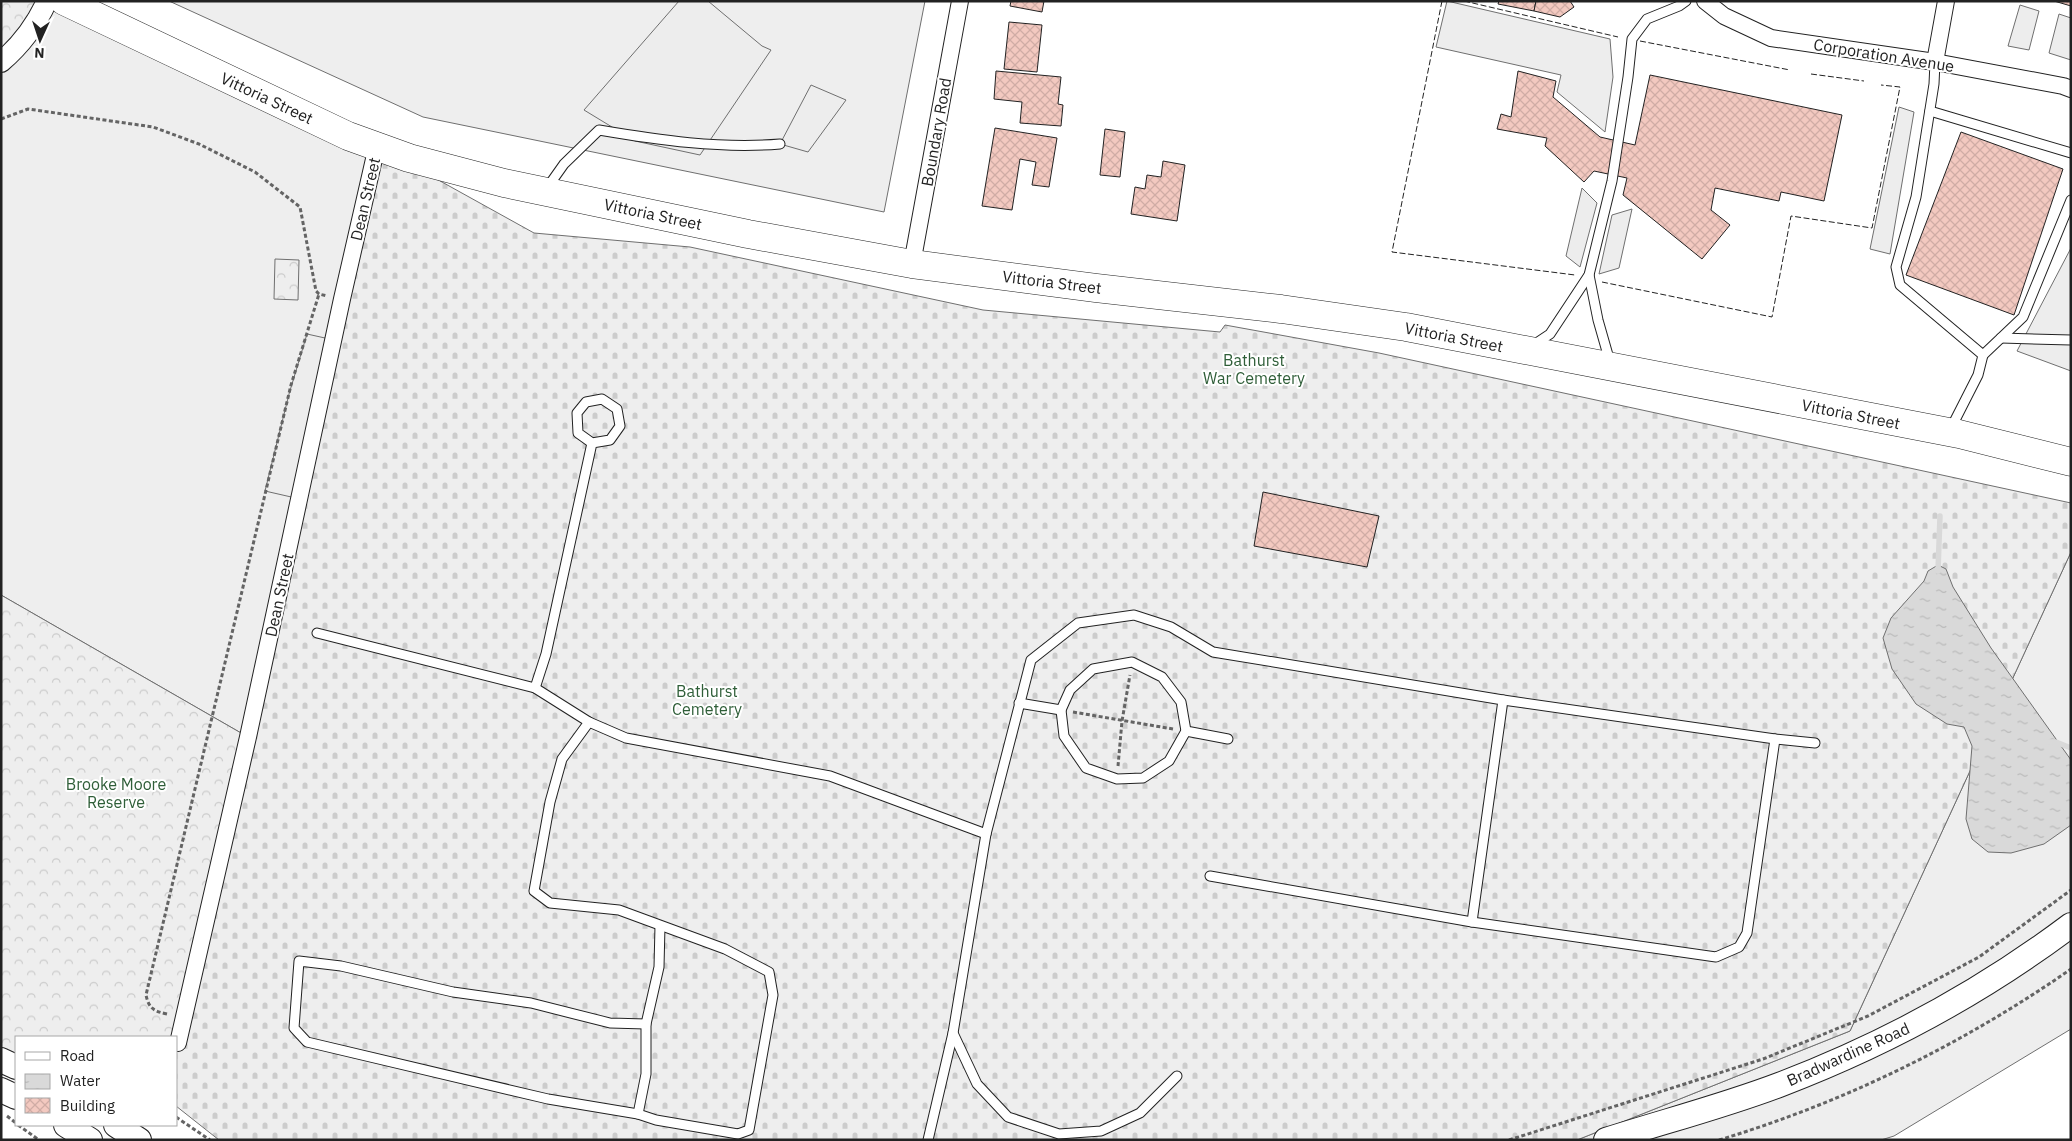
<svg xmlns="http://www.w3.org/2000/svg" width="2072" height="1141" viewBox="0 0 2072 1141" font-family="'IBM Plex Sans',sans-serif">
<defs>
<pattern id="forest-crowns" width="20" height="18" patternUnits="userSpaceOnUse" patternTransform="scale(1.25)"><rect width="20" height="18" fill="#eee"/><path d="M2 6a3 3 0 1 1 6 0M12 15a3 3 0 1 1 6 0" fill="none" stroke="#ccc"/></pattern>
<pattern id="cemetery-stones" width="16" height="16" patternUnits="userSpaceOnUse" patternTransform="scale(1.25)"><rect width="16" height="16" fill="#eee"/><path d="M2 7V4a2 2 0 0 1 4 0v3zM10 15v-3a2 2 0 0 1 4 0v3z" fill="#ccc"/></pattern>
<pattern id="water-ripples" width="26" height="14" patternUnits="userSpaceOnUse" patternTransform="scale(1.25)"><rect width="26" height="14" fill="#d9d9d9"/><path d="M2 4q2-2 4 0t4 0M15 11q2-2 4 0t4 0" fill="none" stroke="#bababa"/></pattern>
<pattern id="building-cross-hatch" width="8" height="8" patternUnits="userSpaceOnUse" patternTransform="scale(1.25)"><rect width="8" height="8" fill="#f3c9c0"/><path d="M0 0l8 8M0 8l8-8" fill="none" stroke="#d0aca5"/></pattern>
</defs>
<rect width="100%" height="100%" fill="#fff"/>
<g fill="#eee" stroke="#6f6f6f">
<path d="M47 1 377 146 248 737 1 595V62Z"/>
<path d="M169 1H925L884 212 423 117Z"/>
<path d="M2071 552V1029L1894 1136 1881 1140H1577L1850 1031Z"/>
</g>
<g fill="url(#forest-crowns)" stroke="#6f6f6f">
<path d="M1 1H47L1 62Z"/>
<path d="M275 259 299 260 298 300 274 299Z"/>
<path d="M1 595 248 737 174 1037H16V1067L1 1060Z"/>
</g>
<path fill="url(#cemetery-stones)" stroke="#6f6f6f" d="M377 146 534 233 690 247 983 310 1220 332 1225 325 1379 353 2071 503V552L1850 1031 1577 1140H219L176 1106V1037Z"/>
<g fill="#ededed" stroke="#6f6f6f">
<path d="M679 1H708L762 46 771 50 700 155 635 141 584 110Z"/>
<path d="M1447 1 1610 39 1613 77 1605 132 1557 92 1561 75 1436 47Z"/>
<path d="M2020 5 2039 11 2029 50 2008 46Z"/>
<path d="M2059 14 2071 18V60L2049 53Z"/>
<path d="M811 85 846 100 808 152 780 144Z"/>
<path d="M1899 107 1914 112 1890 254 1870 249Z"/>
<path d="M1582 188 1597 203 1580 267 1566 256Z"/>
<path d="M1632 209 1619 268 1599 274 1612 215Z"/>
<path d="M2071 248V371L2017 351Z"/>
<path d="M307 334 334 340 300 499 265 491 289 394Z"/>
</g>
<path fill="url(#water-ripples)" stroke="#6f6f6f" d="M1938 565 1946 569 1953 587 1991 648 2071 760V825L2044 844 2011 853 1988 852 1972 839 1966 819 1972 746 1964 727 1947 724 1916 704 1892 669 1883 638 1891 618 1924 581 1928 571Z"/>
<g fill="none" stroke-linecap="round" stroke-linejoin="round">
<g stroke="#d9d9d9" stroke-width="5.5">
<path d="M1938 571 1940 516"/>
<path d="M2050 742H2056L2071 748"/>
</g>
</g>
<g fill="url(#building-cross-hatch)" stroke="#222">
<path d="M1011 1H1044L1042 12 1010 6Z"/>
<path d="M1499 1H1536L1534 11 1498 4Z"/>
<path d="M1536 1H1570L1574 7 1560 17 1534 11Z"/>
<path d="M2054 1H2071V6Z"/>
<path d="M1009 22 1042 25 1037 72 1004 69Z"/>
<path d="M996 71 1061 77 1058 104 1063 105 1061 126 1020 123 1022 102 994 99Z"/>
<path d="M1518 71 1556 81 1553 97 1600 137 1635 145 1650 75 1842 115 1824 201 1781 192 1779 201 1715 188 1711 210 1730 225 1702 259 1623 195 1627 178 1594 171 1584 182 1545 146 1547 138 1497 129 1501 114 1511 117Z"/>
<path d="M995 128 1057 138 1049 187 1032 185 1036 162 1020 159 1012 210 982 206Z"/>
<path d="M1105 129 1125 132 1120 177 1100 175Z"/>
<path d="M1961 132 2063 169 2014 315 1906 275Z"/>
<path d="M1163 161 1185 165 1177 221 1131 214 1135 187 1145 189 1147 175 1161 177Z"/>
<path d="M1263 492 1379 516 1367 567 1254 546Z"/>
</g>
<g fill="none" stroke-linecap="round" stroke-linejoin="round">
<g stroke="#222" stroke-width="11">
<g id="service">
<path d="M1935 62 1934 84 1916 197 1896 267 1900 285 1983 355 1978 375 1950 430"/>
<path d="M1930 111 2071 153"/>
<path d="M547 188 564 164 599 130C658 140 720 149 780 144"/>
<path d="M1589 275 1598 320 1610 362"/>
<path d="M2001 338 2071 340"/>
<path d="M1532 346 1550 334 1589 275 1612 181 1628 77 1632 39 1647 19 1679 6 1686 1"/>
<path d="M1983 355 2023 317 2071 200"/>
<path d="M317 633 535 688 589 722 626 738 830 776 986 834"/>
<path d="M535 688 546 654 592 443 578 433 577 413 586 402 602 399 617 409 620 426 610 440 592 443"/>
<path d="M1019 703 1061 710 1064 736 1086 768 1117 779 1143 778 1169 761 1186 731"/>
<path d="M1061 710 1070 690 1093 669 1132 662 1162 677 1181 702 1186 731 1228 739"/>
<path d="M589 722 562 759 550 802 534 891 550 903 619 910 725 949 769 972 773 995 749 1130 738 1134 656 1120 638 1114 548 1099 307 1042 294 1028 299 961 341 966 453 992 531 1003 610 1023 646 1024"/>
<path d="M1210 876 1472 922 1716 957 1739 947 1747 933 1775 739"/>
<path d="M1472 922 1503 700"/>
<path d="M953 1033 977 1084 1008 1117 1059 1134 1101 1131 1140 1113 1177 1076"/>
<path d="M638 1114 646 1074V1024L659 967 660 926"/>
<path d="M928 1140 953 1033 986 834 1031 660 1078 623 1134 615 1171 627 1213 652 1503 700 1775 739 1815 743"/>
</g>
</g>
<g stroke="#222" stroke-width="18">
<g id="minor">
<path d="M1705 1 1724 16 1771 38 1935 62 2063 86 2071 89"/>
<path d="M1935 62 1946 1"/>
<path d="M912 264 960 1"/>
<path d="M178 1043 248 737 342 299 377 146"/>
</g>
</g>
<g stroke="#222" stroke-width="22">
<path id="tertiary" d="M1 62C21 45 36 25 47 1"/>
</g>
<g stroke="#222" stroke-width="26">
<g id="secondary">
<path d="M1 1060 16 1067"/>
<path d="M1 1090 16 1097"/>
<path d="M66 1125 90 1140"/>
<path d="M116 1125 139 1140"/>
<path d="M1606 1140C1662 1122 1724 1106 1779 1085 1884 1045 1982 992 2071 925"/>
</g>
</g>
<g stroke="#222" stroke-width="29">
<path id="trunk" d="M64 1 348 136 409 158 504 183 748 234 912 264 1096 288 1281 309 1406 327 1959 434 2071 462"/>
</g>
<g stroke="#646464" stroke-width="3" stroke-dasharray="4 2.5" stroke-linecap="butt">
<path d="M1 119 28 109 153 127 199 144 255 172 300 207 316 291 319 294 327 296"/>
<path d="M1073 712 1173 729"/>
<path d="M1118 766 1122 721 1130 675"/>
<path d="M167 1014C154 1011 149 1009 146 995L291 385 319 294"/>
<path d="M7 1116 16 1123"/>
<path d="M176 1117 210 1140"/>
<path d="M18 1125 39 1140"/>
<path d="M1509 1140 1763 1059 1868 1016 1979 957 2071 890"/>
<path d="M1719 1140C1845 1102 1963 1044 2071 969"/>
</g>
<use href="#service" stroke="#fff" stroke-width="9"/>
<use href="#minor" stroke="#fff" stroke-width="16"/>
<use href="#tertiary" stroke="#fff" stroke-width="20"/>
<use href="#secondary" stroke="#fff" stroke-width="24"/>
<use href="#trunk" stroke="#fff" stroke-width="28"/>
<g stroke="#222" stroke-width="1" stroke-dasharray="6 2.5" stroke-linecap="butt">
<path d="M1442 1 1392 252 1575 275"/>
<path d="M1464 1 1618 37"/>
<path d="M1640 41 1790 70"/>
<path d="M1811 74 1864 81"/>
<path d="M1602 282 1772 317 1791 216 1872 228 1900 87 1881 85"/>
</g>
</g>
<g text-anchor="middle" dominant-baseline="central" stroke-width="4" stroke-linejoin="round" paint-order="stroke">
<g font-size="16" fill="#222" stroke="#fff">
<text transform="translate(1884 55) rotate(9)">Corporation Avenue</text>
<text transform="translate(267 98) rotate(25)">Vittoria Street</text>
<text transform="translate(936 132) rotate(-80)">Boundary Road</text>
<text transform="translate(365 199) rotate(-77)">Dean Street</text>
<text transform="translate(653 214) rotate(12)">Vittoria Street</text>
<text transform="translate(1052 282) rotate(7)">Vittoria Street</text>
<text transform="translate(1454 337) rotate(11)">Vittoria Street</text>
<text transform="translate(1851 414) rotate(11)">Vittoria Street</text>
<text transform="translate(279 595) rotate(-78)">Dean Street</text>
<text transform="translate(1848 1054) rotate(-24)">Bradwardine Road</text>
</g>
<g font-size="16" fill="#2f5e38" stroke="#fff">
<text x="1254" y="360">Bathurst<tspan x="1254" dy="18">War Cemetery</tspan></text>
<text x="707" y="691">Bathurst<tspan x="707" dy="18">Cemetery</tspan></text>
<text x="116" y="784">Brooke Moore<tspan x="116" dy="18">Reserve</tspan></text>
</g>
</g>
<rect width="2072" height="1141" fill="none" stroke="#222222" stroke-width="5"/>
<rect x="15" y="1036" width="162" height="90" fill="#ffffff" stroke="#a7a7a7"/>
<rect x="25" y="1052" width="25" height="8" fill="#ffffff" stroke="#a7a7a7"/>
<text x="60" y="1061" font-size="15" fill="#222222">Road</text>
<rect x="25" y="1074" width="25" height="15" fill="url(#water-ripples)" stroke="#a7a7a7"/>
<text x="60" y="1086" font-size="15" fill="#222222">Water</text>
<rect x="25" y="1098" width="25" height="15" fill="url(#building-cross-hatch)" stroke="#a7a7a7"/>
<text x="60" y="1111" font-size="15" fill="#222222">Building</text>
<g transform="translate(40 40) rotate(183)" stroke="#ffffff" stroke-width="4" paint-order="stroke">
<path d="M0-4L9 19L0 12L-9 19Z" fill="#222222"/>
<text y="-8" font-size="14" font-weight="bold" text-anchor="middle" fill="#222222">N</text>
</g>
</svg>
